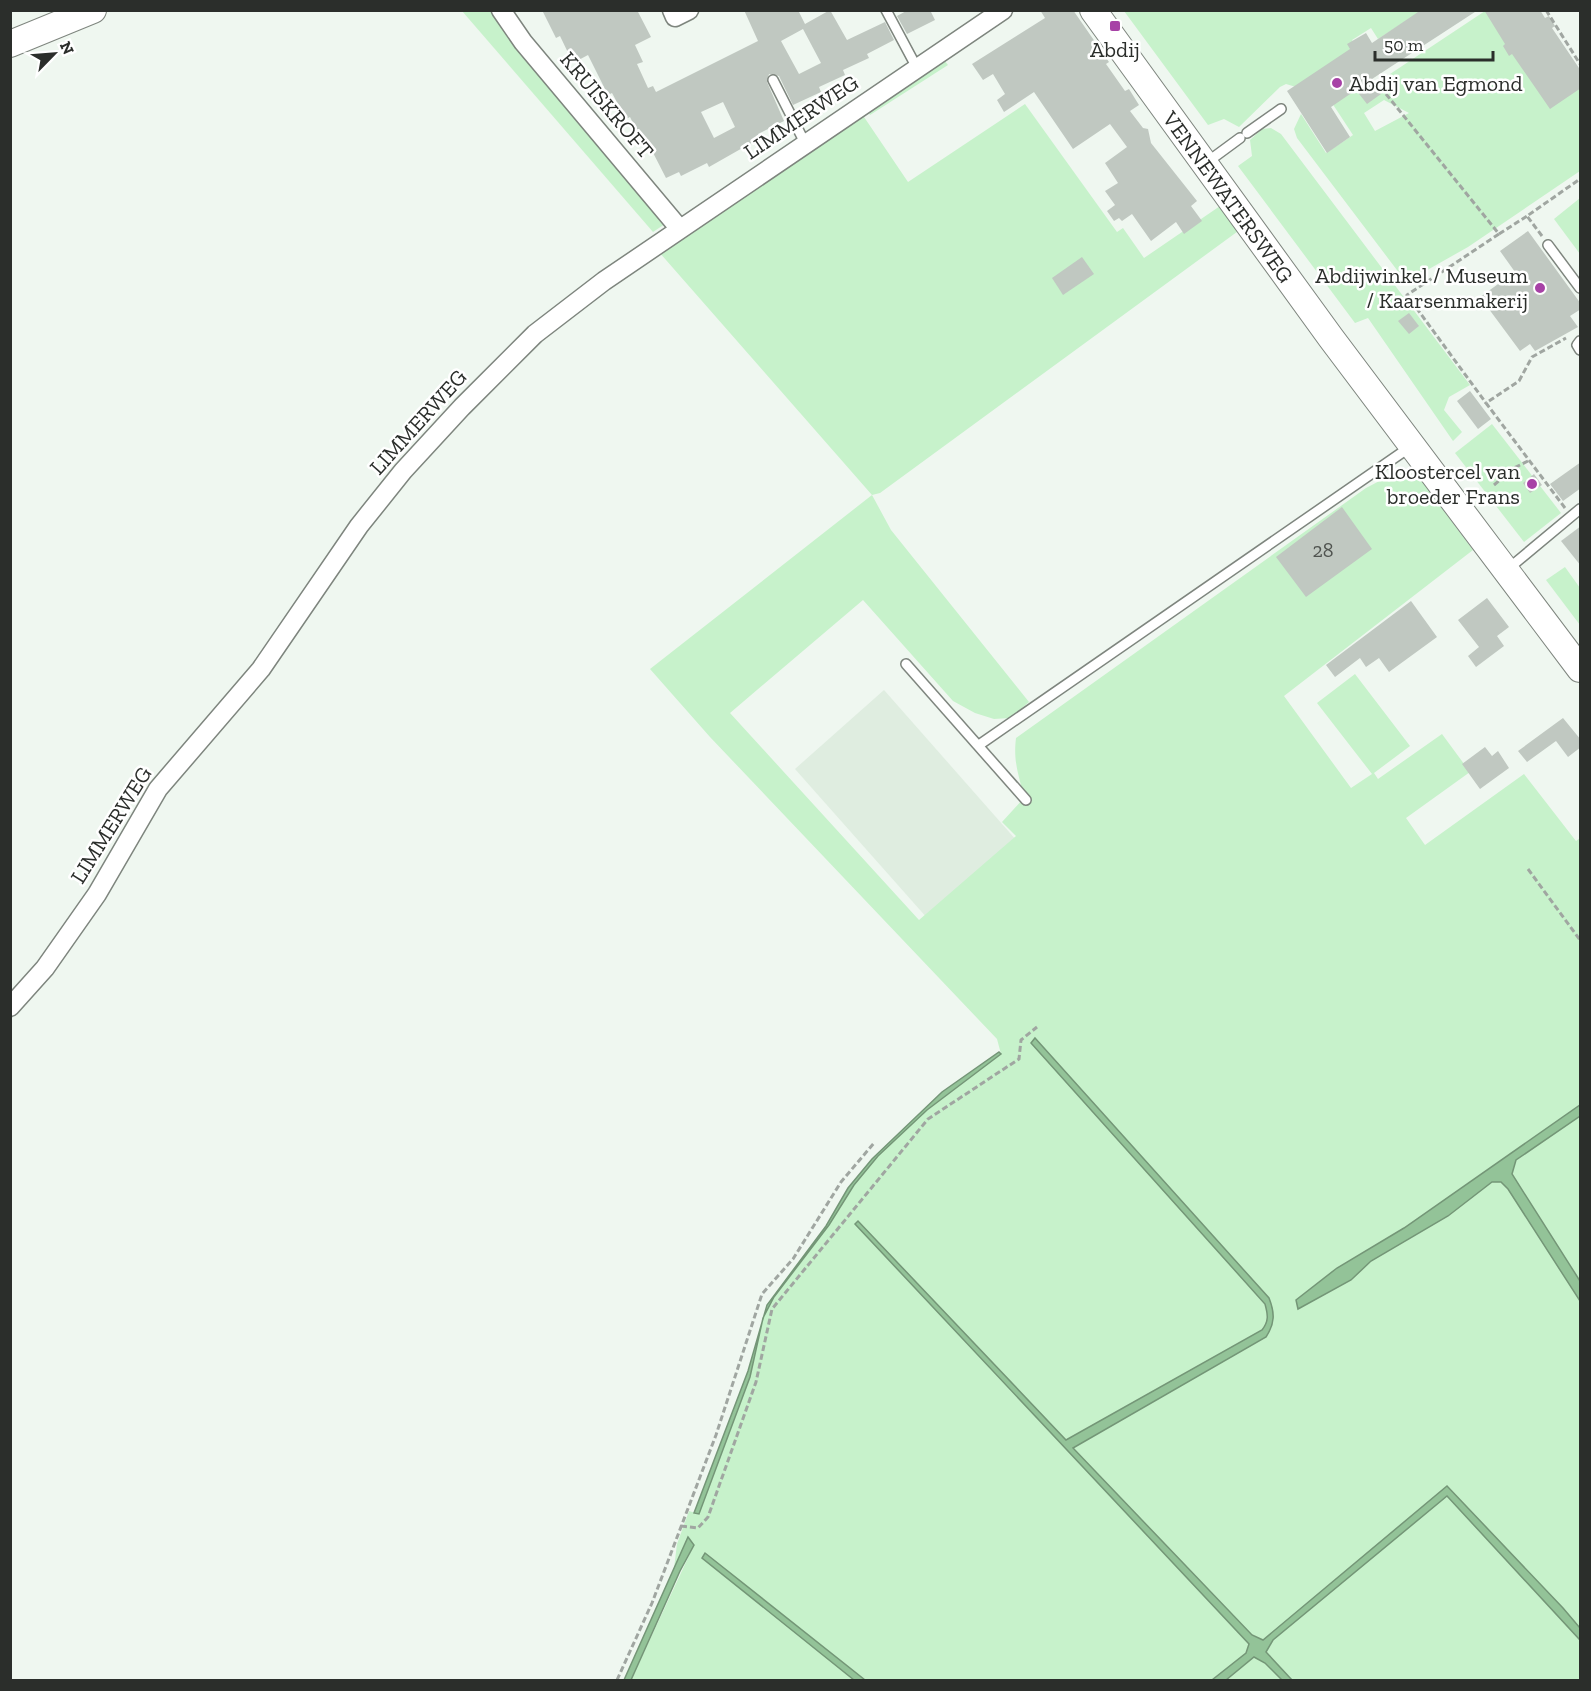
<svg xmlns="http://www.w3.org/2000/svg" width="1591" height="1691" viewBox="0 0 1591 1691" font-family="'Zilla Slab',serif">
<rect width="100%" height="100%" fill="#eff7f0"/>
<path fill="#dfede0" d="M884 690 1017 841 928 919 795 769Z"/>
<g fill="#c7f2cb" fill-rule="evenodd">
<path d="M462 11H496L665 224 653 232Z"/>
<path d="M1124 11H1421L1378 39 1371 28 1352 40 1357 47 1296 87 1286 84 1280 87 1239 127 1224 119 1208 125Z"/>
<path d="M1485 11 1580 88V171L1468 247 1406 282 1297 138 1294 129 1301 114 1326 153 1353 135 1332 103 1359 85 1368 97 1385 86 1381 80ZM1384 100 1409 113 1375 131 1364 113Z"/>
<path d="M944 60 948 65 870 115 867 109Z"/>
<path d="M1025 104 1117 232 1123 228 1144 258 1223 204 1241 229 880 493 872 495 891 530 1029 702 1010 718 994 719 975 713 953 701 863 600 730 713 919 920 1016 836 1002 822 1024 798C1019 774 1013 763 1016 738L1366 488 1389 476 1421 480 1473 550 1284 696 1351 788 1372 774 1317 703 1355 674 1410 746 1374 773 1378 779 1442 734 1470 772 1406 818 1425 845 1524 774 1576 841 1580 838V1680H631L694 1545 688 1537 673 1576 677 1544 689 1511 699 1514 750 1377 763 1318 768 1306 829 1225 854 1185 878 1156 917 1118 1001 1054 997 1039 710 737 650 669 872 495 659 252 862 114 908 182Z"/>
<path d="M1271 128 1281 134 1470 385 1449 397 1444 410 1462 432 1453 441 1368 318 1355 323 1238 166 1252 156 1250 140 1262 129Z"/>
<path d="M1580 198V254L1554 219Z"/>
<path d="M1492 424 1561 513 1524 542 1455 453Z"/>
<path d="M1565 567 1580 588V625L1546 580Z"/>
</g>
<g fill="#93c398" stroke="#749677" stroke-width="1.5">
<path d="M1035 1038 1269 1298C1275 1313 1275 1323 1266 1337L1073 1448 1252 1635 1263 1640 1447 1486 1563 1608 1580 1628V1640L1447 1496 1273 1640 1266 1652 1292 1680H1282L1265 1663 1254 1657 1226 1680H1212L1246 1653 1249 1644 855 1224 858 1221 1066 1440 1262 1330C1269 1321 1268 1315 1265 1304L1031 1043Z"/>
<path d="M999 1052 1001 1054 927 1110 878 1156 854 1185 829 1225 774 1297 763 1318 750 1377 699 1514 694 1513 748 1371 767 1305 826 1226 848 1188 872 1159 942 1092Z"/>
<path d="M1580 1105V1116L1516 1160 1512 1174 1580 1281V1301L1508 1189 1501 1182H1492L1448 1216 1371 1261 1351 1280 1298 1309 1296 1300 1337 1268 1404 1228Z"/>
<path d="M688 1537 694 1545 680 1571 631 1680H624Z"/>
<path d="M705 1553 865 1680H854L702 1558Z"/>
</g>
<g fill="#c0c8c1" fill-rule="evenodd">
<path d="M542 10H637L651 37 635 45 643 62 637 64 648 88 653 86 656 92 758 41 744 10H798L805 24 830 10 847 40 885 22 894 40 867 54 869 58 843 70 845 75 819 87 821 92 793 105 779 76 769 74 767 82 784 121 758 134 760 138 709 167 707 163 681 176 679 172 666 178 647 141 643 143 630 117 626 119 612 93 608 95 588 55 573 63 560 36 556 38ZM803 29 821 63 799 74 781 41ZM723 102 735 127 714 138 701 112Z"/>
<path d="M908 10H930L935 20 907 34 897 16Z"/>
<path d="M1040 10H1073L1109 62 1106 64 1125 91 1129 89 1139 105 1130 111 1143 128 1148 129 1151 143 1197 201 1191 206 1202 221 1184 234 1176 222 1151 241 1132 214 1122 221 1119 218 1114 221 1107 211 1115 205 1105 191 1118 183 1105 163 1127 147 1110 124 1073 149 1034 92 1004 112 997 100 1005 94 993 74 983 80 972 64 1045 18Z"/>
<path d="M1421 10H1478L1372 79 1381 94 1367 104 1356 90 1331 107 1350 137 1327 153 1287 91 1350 49 1347 44 1366 33 1372 43Z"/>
<path d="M1484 10H1540L1545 18 1549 16 1555 26 1552 28 1581 71V88L1550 109 1512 54 1509 56 1503 46 1505 44Z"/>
<path d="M1528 231 1581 304V309L1570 316 1578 327 1535 351 1530 344 1520 351 1480 297 1515 272 1500 251Z"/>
<path d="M1082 257 1094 274 1063 295 1052 278Z"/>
<path d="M1409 313 1419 326 1409 334 1398 321Z"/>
<path d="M1470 391 1491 419 1478 429 1457 401Z"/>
<path d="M1581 462V488L1563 501 1550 484Z"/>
<path d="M1534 474 1542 485 1530 493 1523 483Z"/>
<path d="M1342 507 1372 549 1306 597 1276 557Z"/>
<path d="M1581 526V566L1561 541Z"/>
<path d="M1487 598 1509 627 1497 636 1504 646 1476 667 1468 656 1479 647 1458 620Z"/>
<path d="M1411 601 1437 637 1389 672 1379 658 1366 667 1360 658 1335 677 1326 665Z"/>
<path d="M1563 718 1581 740V747L1568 757 1556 741 1527 762 1518 751Z"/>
<path d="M1485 747 1492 756 1498 751 1509 768 1480 789 1462 764Z"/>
</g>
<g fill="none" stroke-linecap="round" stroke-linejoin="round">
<g stroke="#7e857e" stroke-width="12">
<g id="lane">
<path d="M886 10 917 68"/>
<path d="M773 80 805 143"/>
<path d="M1247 133 1281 109"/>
<path d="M1206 163 1240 138"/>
<path d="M1548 245 1580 288"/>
<path d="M1580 341 1577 345 1580 350"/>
<path d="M1508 569 1580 509"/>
<path d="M906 664 1026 800"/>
<path d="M979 745 1410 447"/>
</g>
</g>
<g stroke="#7e857e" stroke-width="21">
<g id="street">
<path d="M501 10 523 42 679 228"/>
<path d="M672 10 675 17 689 10"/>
<path d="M10 1007 45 968 97 894 158 789 261 669 359 526 403 471 462 407 535 334 604 281 1003 10"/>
</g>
</g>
<g stroke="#7e857e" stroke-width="28">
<g id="secondary">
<path d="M1093 10 1331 338 1580 669"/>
<path d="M10 44 93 10"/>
</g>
</g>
<g stroke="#a0a6a1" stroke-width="3" stroke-dasharray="6 3" stroke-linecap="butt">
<path d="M1546 10 1580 64"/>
<path d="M1386 94 1499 234 1407 295 1486 403"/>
<path d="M1499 234 1527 216"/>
<path d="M1542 236 1527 216 1580 179"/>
<path d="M1494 485 1514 468 1528 461"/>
<path d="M1565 508 1486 403 1519 381 1532 357 1566 338"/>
<path d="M1528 869 1580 940"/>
<path d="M681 1526 698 1528 708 1517 756 1382 772 1309 928 1119 1019 1059 1021 1040 1037 1027"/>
<path d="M617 1680 652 1603 716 1435 762 1294 793 1259 841 1182 874 1143"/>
</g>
<use href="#lane" stroke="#fff" stroke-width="9"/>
<use href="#street" stroke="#fff" stroke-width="18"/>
<use href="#secondary" stroke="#fff" stroke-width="26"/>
</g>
<g fill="#a742a6" stroke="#fff" stroke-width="2">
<rect x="1109" y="20" width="12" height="12" rx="3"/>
<circle cx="1337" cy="83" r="6"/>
<circle cx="1540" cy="288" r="6"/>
<circle cx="1532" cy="484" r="6"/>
</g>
<g text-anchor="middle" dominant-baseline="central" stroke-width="5" stroke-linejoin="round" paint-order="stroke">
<g font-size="20" fill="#505450">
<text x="1323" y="550">28</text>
</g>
<g font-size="22" fill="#2b2e2b" stroke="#fff" text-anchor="end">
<text x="1115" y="49" text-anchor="middle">Abdij</text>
<text x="1349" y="83" text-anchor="start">Abdij van Egmond</text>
<text x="1528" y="275">Abdijwinkel / Museum<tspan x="1528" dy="25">/ Kaarsenmakerij</tspan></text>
<text x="1520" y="471">Kloostercel van<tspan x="1520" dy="25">broeder Frans</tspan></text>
</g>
<g font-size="22" fill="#2b2e2b" stroke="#fff">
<text transform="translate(607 105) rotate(50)">KRUISKROFT</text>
<text transform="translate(801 117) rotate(-34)">LIMMERWEG</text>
<text transform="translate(1228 197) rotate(54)">VENNEWATERSWEG</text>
<text transform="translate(418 422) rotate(-48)">LIMMERWEG</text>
<text transform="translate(111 825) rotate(-58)">LIMMERWEG</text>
</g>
</g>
<rect width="1591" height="1691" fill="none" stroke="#2b2e2b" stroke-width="24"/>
<g transform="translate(54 54) rotate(65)" stroke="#ffffff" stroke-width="4.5" paint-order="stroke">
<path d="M0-4.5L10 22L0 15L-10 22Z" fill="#2b2e2b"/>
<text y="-9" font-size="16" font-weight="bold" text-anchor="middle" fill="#2b2e2b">N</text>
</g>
<path d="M1375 51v9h118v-9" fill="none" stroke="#2b2e2b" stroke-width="3"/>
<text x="1384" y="51" font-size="18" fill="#2b2e2b" stroke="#ffffff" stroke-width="4.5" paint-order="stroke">50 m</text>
</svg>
